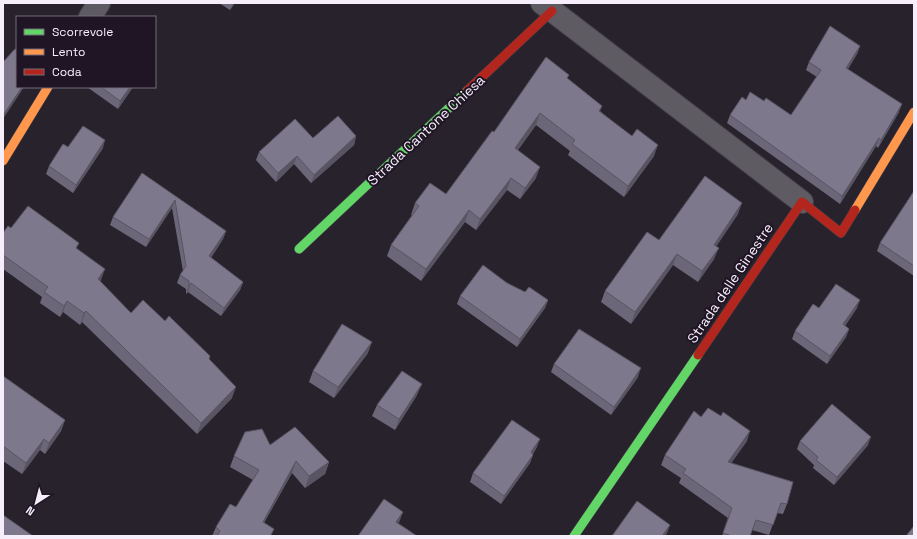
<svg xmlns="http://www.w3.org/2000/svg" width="917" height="539" viewBox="0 0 917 539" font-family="'Space Grotesk',sans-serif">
<rect width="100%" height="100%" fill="#27222c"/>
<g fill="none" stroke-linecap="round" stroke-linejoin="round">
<g stroke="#423d46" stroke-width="24">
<g id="street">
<path d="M542 3 802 202"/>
<path d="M90 17 99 3"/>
</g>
</g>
<g stroke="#423d46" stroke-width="10">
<g id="fast">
<path d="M299 249 467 91"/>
<path d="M574 536 698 355"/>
</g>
</g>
<g stroke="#423d46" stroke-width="10">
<g id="slow">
<path d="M3 161 48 87"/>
<path d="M855 210 914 112"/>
</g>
</g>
<g stroke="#423d46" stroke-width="10">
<g id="jam">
<path d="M467 91 552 11"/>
<path d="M698 355 802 202 841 233 855 210"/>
</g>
</g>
<use href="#street" stroke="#5e5b63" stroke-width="22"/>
<use href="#fast" stroke="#63d668" stroke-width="9"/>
<use href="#slow" stroke="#ff974d" stroke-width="9"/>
<use href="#jam" stroke="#b3261e" stroke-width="9"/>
</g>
<g fill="#6c6778">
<path d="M219 3H235L230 10Z"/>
<path d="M860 46 857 54 848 69 899 112 878 148 876 146 840 204 727 123 730 115 746 100 764 101 791 115 817 77 806 70 809 62Z"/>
<path d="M569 75 567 78 602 106 600 111 654 156 624 197 568 155 570 151 536 125 518 150 536 178 520 199 507 190 476 230 465 222 421 281 387 256 391 245 412 215H411L415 203 446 194 494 132Z"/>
<path d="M87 87H133L118 109Z"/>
<path d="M356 136 354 145 311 183 294 164 276 182 256 160 259 152 313 138Z"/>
<path d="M68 147 103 148 73 193 46 174 49 166Z"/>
<path d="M142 173 226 231 223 239 211 258 243 282 240 290 221 316 188 292 186 294V289L177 283 180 275 183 271 172 208 146 247 110 225 113 217Z"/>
<path d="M914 191V276L877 251 880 243Z"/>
<path d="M738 214 716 246 714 259 698 282 673 265 631 324 601 302 605 291 659 240Z"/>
<path d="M11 228 77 249 101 280 100 281 131 313 165 321 209 359 232 398 197 434 82 322 80 325 63 312 60 317 40 303 42 297 3 269V233Z"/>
<path d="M507 283 525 292 548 300 545 308 517 347 457 304 460 296Z"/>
<path d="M819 308H857L845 326 849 329 846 337 827 364 792 339 795 331Z"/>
<path d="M368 353 334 398 309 382 313 371Z"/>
<path d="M554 364 638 377 611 415 551 372Z"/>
<path d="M3 376 65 420 61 431 45 454 40 450 22 474 3 461Z"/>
<path d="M417 395 395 430 372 416 377 405Z"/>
<path d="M701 417 747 441 731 463 787 504 783 514 777 513 769 535 752 530 750 536H722L728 518 679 483 681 478 661 465 665 455Z"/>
<path d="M800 441 868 445 834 485 813 468 814 465 797 449Z"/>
<path d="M270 445 329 462 325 474 305 488 292 473 264 523 274 529 271 536H212L216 527 236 507 253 480 230 467 234 456Z"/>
<path d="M537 447 533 454 530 463 501 504 470 482 473 473Z"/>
</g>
<g fill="#585462">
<path d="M233 3H235L230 10Z"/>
<path d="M860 46 857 54 843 76 846 68Z"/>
<path d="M22 87H24L3 119 4 114Z"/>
<path d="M130 87H133L118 109 120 101Z"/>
<path d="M902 104 899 112 878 148 881 140Z"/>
<path d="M540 113 536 125 511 159 515 148Z"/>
<path d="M356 136 354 145 311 183 314 175Z"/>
<path d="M879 138 876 146 840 204 842 196Z"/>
<path d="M105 140 103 148 73 193 76 185Z"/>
<path d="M658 145 654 156 624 197 628 186Z"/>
<path d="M297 156 294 164 276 182 278 173Z"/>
<path d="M540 167 536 178 520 199 525 188Z"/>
<path d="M511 178 507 190 476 230 480 219Z"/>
<path d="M175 200 172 208 146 247 149 239Z"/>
<path d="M742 203 738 214 710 256 714 245Z"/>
<path d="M469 210 465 222 421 281 426 269Z"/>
<path d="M226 231 223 239 206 265 209 256Z"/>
<path d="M719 248 714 259 698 282 702 271Z"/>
<path d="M677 254 673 265 631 324 635 312Z"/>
<path d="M105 269 101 280 94 290 98 279Z"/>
<path d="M243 282 240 290 221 316 224 308Z"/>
<path d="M191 283 188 292 186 294 189 286Z"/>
<path d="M548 300 545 308 517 347 520 339Z"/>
<path d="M860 300 857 308 840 332 843 324Z"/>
<path d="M67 301 63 312 60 317 64 306Z"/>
<path d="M86 311 82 322 80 325 84 313Z"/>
<path d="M849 329 846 337 827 364 830 356Z"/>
<path d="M372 342 368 353 334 398 338 387Z"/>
<path d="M641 368 638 377 611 415 614 407Z"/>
<path d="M422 384 417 395 395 430 399 419Z"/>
<path d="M236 387 232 398 197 434 201 423Z"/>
<path d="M65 420 61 431 45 454 49 443Z"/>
<path d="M750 431 747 441 725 472 728 462Z"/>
<path d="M871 437 868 445 834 485 837 477Z"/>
<path d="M44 439 40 450 22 474 26 463Z"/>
<path d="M540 439 537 447 528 460 531 452Z"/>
<path d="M533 455 530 463 501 504 504 496Z"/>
<path d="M296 461 292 473 258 533 263 522Z"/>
<path d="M329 462 325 474 305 488 309 476Z"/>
<path d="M403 512 399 523 396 522Z"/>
<path d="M670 525 667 533 665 536H662Z"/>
</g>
<g fill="#7e788c" stroke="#585462">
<path d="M830 26 860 46 846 68 902 104 881 140 879 138 842 196 730 115 742 97 746 100 750 92 764 101 766 98 791 115 821 70 809 62Z"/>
<path d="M15 49 17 50V87H22L4 114H3V62Z"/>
<path d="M546 57 569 75 567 78 602 106 599 111 632 136 637 129 658 145 628 186 572 144 575 140 540 113 515 148 540 167 525 188 511 178 480 219 469 210 426 269 391 245 419 206 415 203 430 183 446 194 492 131 494 132Z"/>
<path d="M101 87H130L120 101Z"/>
<path d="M338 116 356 136 314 175 297 156 278 173 259 152 295 119 313 138Z"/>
<path d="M83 126 105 140 76 185 49 166 63 144 68 147Z"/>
<path d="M142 173 226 231 209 256 243 282 224 308 191 283 189 286V281L180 275 186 266 175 200 149 239 113 217Z"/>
<path d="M705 176 742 203 714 245 719 248 702 271 677 254 635 312 605 291 647 232 659 240Z"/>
<path d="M914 191V266L880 243Z"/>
<path d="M28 206 79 243 76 248 105 269 98 279 131 313 143 300 165 321 169 316 210 356 209 359 236 387 201 423 86 311 84 313 67 301 64 306 44 292 48 287 3 255V233L8 226 11 228Z"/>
<path d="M483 265 507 283 525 292 529 287 548 300 520 339 460 296Z"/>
<path d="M836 284 860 300 843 324 849 329 830 356 795 331 813 304 819 308Z"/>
<path d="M342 324 372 342 338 387 313 371Z"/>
<path d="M579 329 641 368 614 407 554 364Z"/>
<path d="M402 371 422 384 399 419 377 405Z"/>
<path d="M3 376 65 420 49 443 44 439 26 463 3 446Z"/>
<path d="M832 404 871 437 837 477 816 460 818 457 800 441Z"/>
<path d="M708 408 721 416 723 412 750 431 728 462 793 482 787 504 781 503 773 525 756 520 750 536H732L723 533 732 508 683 473 686 469 665 455 694 411 701 417Z"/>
<path d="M512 420 540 439 531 452 533 455 504 496 473 473Z"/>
<path d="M295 427 329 462 309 476 296 461 263 522 274 529 270 536H217L220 531 216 527 230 504 236 507 259 470 234 456 245 432 262 429 270 445Z"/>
<path d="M384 499 403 512 396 522 417 536H358Z"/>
<path d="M637 501 670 525 662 536H612Z"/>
<path d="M3 515 33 536H3Z"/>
<path d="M914 526V536H906Z"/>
</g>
<g text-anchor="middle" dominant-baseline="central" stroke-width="4" stroke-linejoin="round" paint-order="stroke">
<g font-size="14" fill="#f6effb" stroke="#1f1525">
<text transform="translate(426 130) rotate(-43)">Strada Cantone Chiesa</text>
<text transform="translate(730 283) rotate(-56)">Strada delle Ginestre</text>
</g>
</g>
<rect width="917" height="539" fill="none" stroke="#f6effb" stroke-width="8"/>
<rect x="16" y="16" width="140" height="72" fill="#1f1525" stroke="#756c7b"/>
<rect x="24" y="29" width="20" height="6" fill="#63d668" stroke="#756c7b"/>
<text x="52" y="36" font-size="12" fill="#f6effb">Scorrevole</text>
<rect x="24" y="49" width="20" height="6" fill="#ff974d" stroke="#756c7b"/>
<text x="52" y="56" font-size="12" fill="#f6effb">Lento</text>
<rect x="24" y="69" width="20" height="6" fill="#b3261e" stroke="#756c7b"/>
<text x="52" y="76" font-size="12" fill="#f6effb">Coda</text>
<g transform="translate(36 503) rotate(216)" stroke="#1f1525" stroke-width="3" paint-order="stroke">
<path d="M0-3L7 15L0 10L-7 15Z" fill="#f6effb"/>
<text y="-6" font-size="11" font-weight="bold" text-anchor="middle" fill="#f6effb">N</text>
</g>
</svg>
